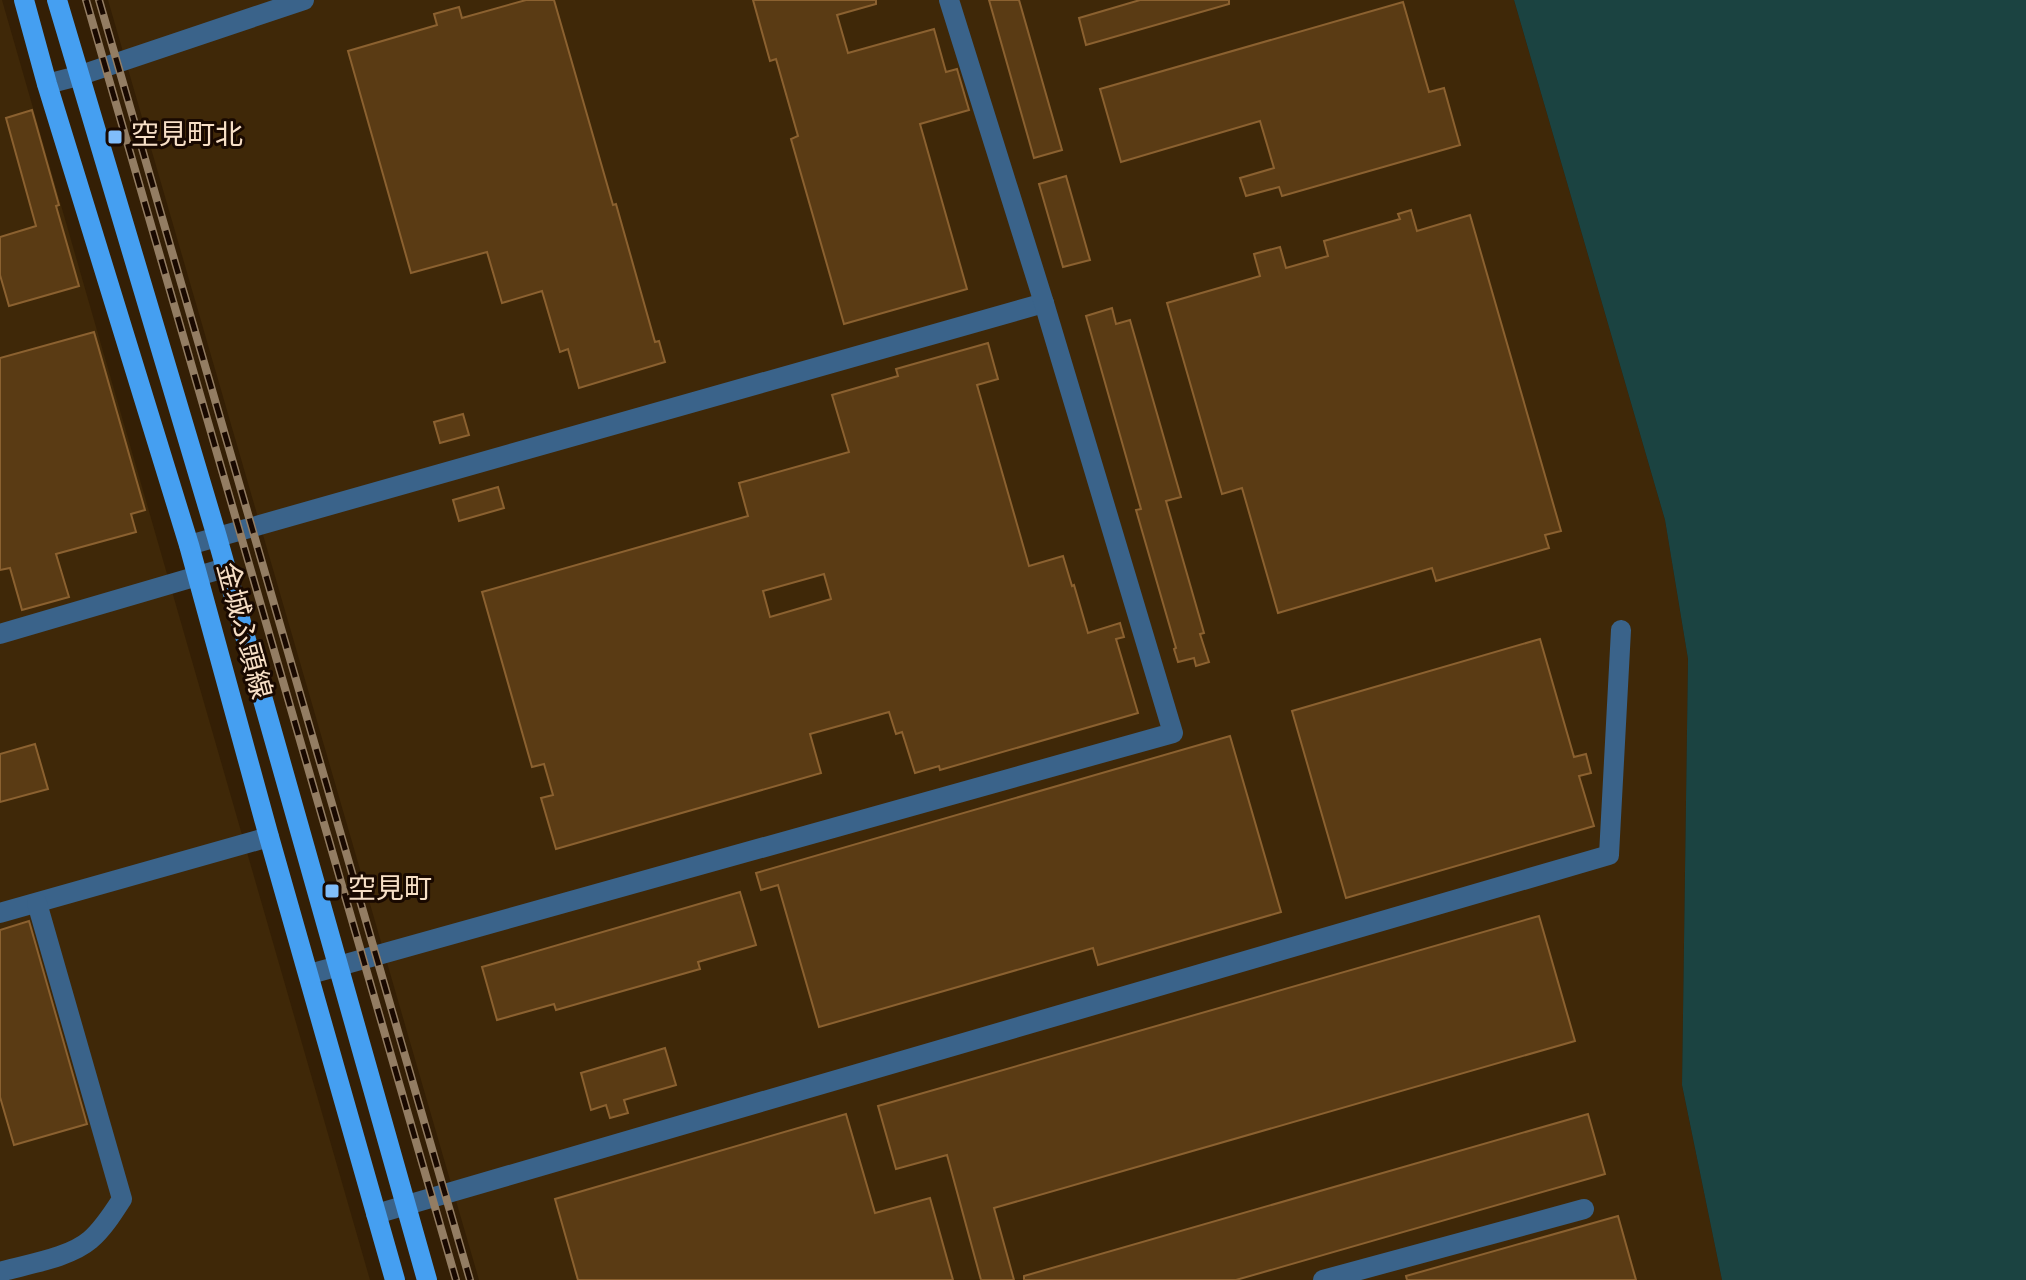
<svg xmlns="http://www.w3.org/2000/svg" width="2026" height="1280" viewBox="0 0 2026 1280" font-family="Overpass,'Noto Sans JP',sans-serif">
<rect width="100%" height="100%" fill="#341f05"/>
<g fill="#3f2808">
<path d="M0 0H2L370 1280H0Z"/>
<path d="M108 0H1514L1665 520 1688 659 1682 1085 1722 1280H479Z"/>
</g>
<path fill="#1b4341" d="M1514 0H2026V1280H1722L1682 1085 1688 659 1665 520Z"/>
<g fill="#5a3b14" stroke="#8b6130" stroke-width="2" fill-rule="evenodd">
<path d="M526 0H554L613 205 616 204 655 342 659 341 665 362 579 388 568 349 560 352 542 291 502 303 487 252 411 273 348 51 437 25 434 14 459 7 462 18Z"/>
<path d="M753 0H876V4L837 15 848 53 934 29 946 72 957 69 969 110 920 124 967 289 844 324 791 139 798 136 776 59 770 61Z"/>
<path d="M989 0H1019L1062 150 1034 158Z"/>
<path d="M1140 0H1229V4L1086 45 1079 18Z"/>
<path d="M1403 2 1429 92 1444 88 1460 145 1282 196 1279 187 1246 196 1240 178 1274 168 1260 121 1121 162 1100 89Z"/>
<path d="M32 110 59 205 56 206 79 286 9 306 0 275V237L36 226 6 118Z"/>
<path d="M1066 176 1090 260 1063 267 1039 184Z"/>
<path d="M1411 210 1417 231 1470 215 1561 531 1545 535 1549 548 1436 581 1432 568 1278 613 1242 488 1222 494 1167 303 1260 276 1254 254 1280 247 1286 268 1328 256 1324 241 1400 219 1398 214Z"/>
<path d="M1112 308 1116 324 1130 320 1181 497 1166 501 1204 633 1200 634 1209 662 1196 666 1194 658 1178 662 1174 649 1176 648 1136 510 1141 509 1086 316Z"/>
<path d="M94 332 145 510 131 514 136 532 56 554 69 597 22 610 10 568 0 570V358Z"/>
<path d="M988 343 998 379 977 385 1029 566 1063 556 1072 586 1074 585 1088 633 1120 623 1124 637 1116 639 1138 713 940 770 939 766 915 773 902 732 896 734 889 712 810 734 821 773 556 849 541 798 553 795 544 764 532 767 482 592 748 516 739 483 849 452 832 395 898 376 896 369ZM824 574 831 599 770 617 763 591Z"/>
<path d="M463 414 469 435 440 443 434 422Z"/>
<path d="M498 487 504 508 459 521 453 500Z"/>
<path d="M1540 639 1574 757 1586 754 1591 773 1579 776 1594 826 1346 898 1292 711Z"/>
<path d="M1230 736 1281 912 1098 965 1093 948 819 1027 778 885 761 890 756 873Z"/>
<path d="M35 744 48 789 0 802V754Z"/>
<path d="M740 892 756 945 698 962 700 969 556 1010 554 1004 497 1020 482 967Z"/>
<path d="M1539 916 1575 1041 994 1208 1014 1280H981L947 1155 896 1169 878 1106Z"/>
<path d="M29 921 87 1124 14 1145 0 1097V930Z"/>
<path d="M665 1048 676 1085 624 1100 628 1113 610 1118 606 1105 591 1110 581 1073Z"/>
<path d="M846 1114 875 1213 930 1198 953 1280H578L555 1199Z"/>
<path d="M1588 1114 1605 1174 1236 1280H1024V1276Z"/>
<path d="M1618 1216 1636 1280H1407L1406 1276Z"/>
</g>
<g fill="none" stroke-linecap="round" stroke-linejoin="round">
<g stroke="#3a638a" stroke-width="20">
<path d="M47 84 78 76 304 0"/>
<path d="M189 545 1044 303"/>
<path d="M0 634 225 568"/>
<path d="M0 913 269 837"/>
<path d="M310 974 1173 733 1044 303 949 0"/>
<path d="M376 1214 1609 855 1621 630"/>
<path d="M0 1272C27 1264 69 1258 90 1240 103 1229 113 1213 122 1199L37 903"/>
<path d="M1323 1280 1584 1209"/>
</g>
<g stroke="#459ff1" stroke-width="20">
<path d="M24 0 47 84 189 545 269 837 395 1280"/>
<path d="M57 0 217 537 427 1280"/>
</g>
<g stroke="#937d63" stroke-width="8">
<g id="rail">
<path d="M86 0 456 1280"/>
<path d="M99 0 470 1280"/>
</g>
</g>
<use href="#rail" stroke="#190900" stroke-width="5" stroke-dasharray="15" stroke-linecap="butt"/>
</g>
<g fill="#80bdfa" stroke="#190900" stroke-width="3">
<rect x="107" y="129" width="16" height="16" rx="4"/>
<rect x="324" y="883" width="16" height="16" rx="4"/>
</g>
<g text-anchor="middle" dominant-baseline="central" stroke-width="6" stroke-linejoin="round" paint-order="stroke">
<g font-size="28" fill="#f7dfc6" stroke="#190900" text-anchor="start">
<text x="131" y="137">空見町北</text>
<text x="348" y="891">空見町</text>
</g>
<g font-size="28" fill="#f7dfc6" stroke="#190900">
<text transform="translate(242 631) rotate(75)">金城ふ頭線</text>
</g>
</g>
</svg>
